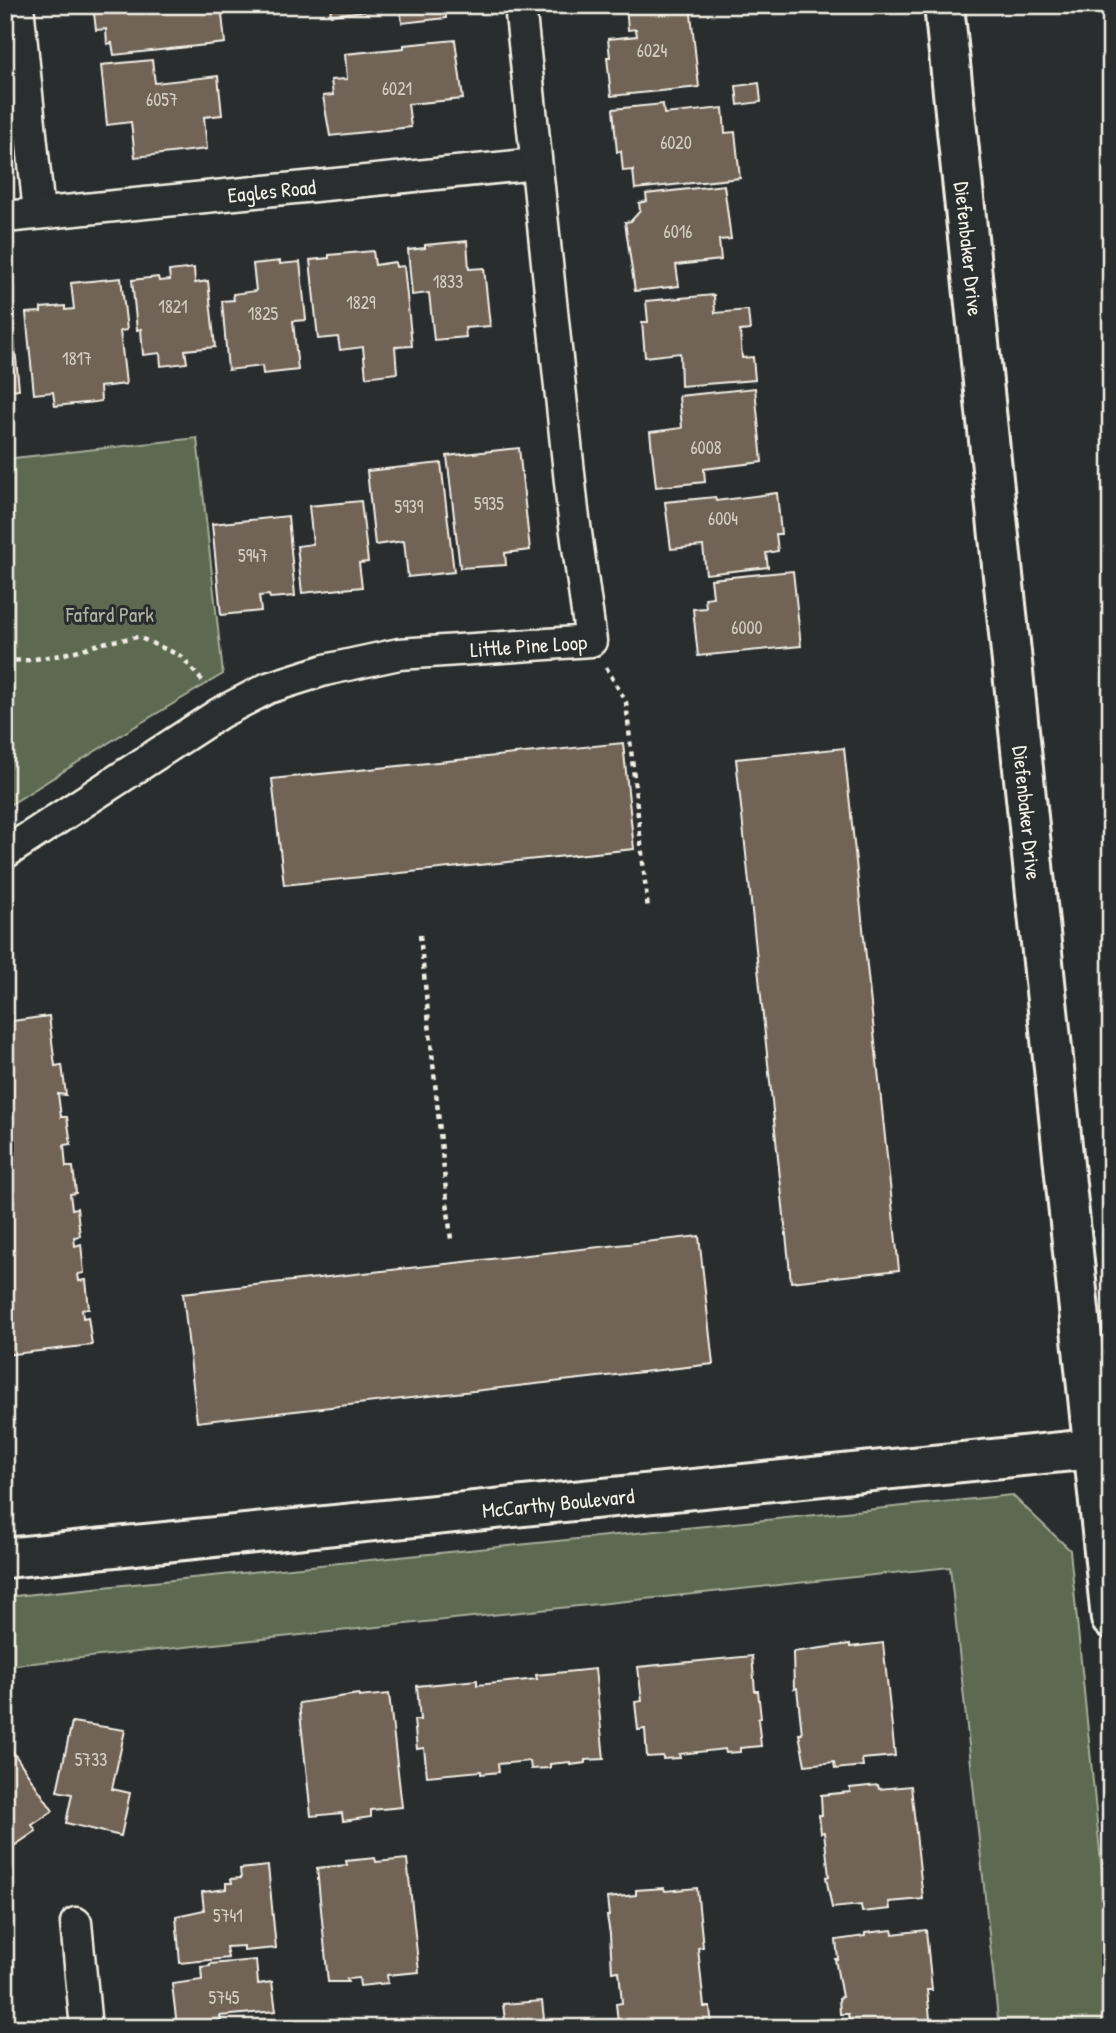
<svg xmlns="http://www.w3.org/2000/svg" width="1116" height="2033" viewBox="0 0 1116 2033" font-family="'Patrick Hand',sans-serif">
<rect width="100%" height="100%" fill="#2a2d2e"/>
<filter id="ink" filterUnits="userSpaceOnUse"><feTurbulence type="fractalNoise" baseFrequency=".0143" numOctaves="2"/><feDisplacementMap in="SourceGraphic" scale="14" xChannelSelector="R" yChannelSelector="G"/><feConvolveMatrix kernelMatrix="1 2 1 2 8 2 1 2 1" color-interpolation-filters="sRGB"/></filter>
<g filter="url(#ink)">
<g fill="#5d6a51" stroke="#a8ae9c" stroke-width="2">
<path d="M197 438 223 674 129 730 5 808V459Z"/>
<path d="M1012 1495 1070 1550 1111 1963V2028H999L950 1567 5 1666V1597Z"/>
</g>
<g fill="#716357" stroke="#f4f1e8" stroke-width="2">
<path d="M93 5H221L225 43 114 55 112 43 107 44 106 29 96 30Z"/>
<path d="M330 5H445L446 18 402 23 400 7 331 15Z"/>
<path d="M626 5H690L699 87 611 96 607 57H610L608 39 637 36 636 29 628 30Z"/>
<path d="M455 40 463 99 408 104 411 127 330 136 323 96 333 95 331 80 347 79 345 54 404 48V45Z"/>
<path d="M152 60 155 83 218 76 222 115 204 117 207 149 135 157 131 122 107 125 101 65Z"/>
<path d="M759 83 761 102 738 105 736 86Z"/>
<path d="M663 104 664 114 723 108 725 133 735 132 740 178 635 189 633 170 623 171 621 151 617 152 613 109Z"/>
<path d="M724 185 731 239 719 240 721 260 676 265 679 286 635 291 625 222 631 221 640 211 639 203 647 201 646 194Z"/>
<path d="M467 241 469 269 484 268 490 326 465 328 466 337 434 340 429 293 412 295 408 250 425 248V245Z"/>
<path d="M373 251 375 265 395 262 396 267 404 266 412 346 395 347 397 373 366 377 363 347 340 350 338 337 318 339 310 260 329 258V255Z"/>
<path d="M280 261V264L300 262 306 320 293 321 298 370 263 374 262 366 228 370 222 301 234 300 233 294 256 291 253 264Z"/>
<path d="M194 268 195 283 208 281 215 347 185 350 187 363 161 366 160 353 143 355 141 329 137 330 132 280 158 277 159 281 170 280 169 271Z"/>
<path d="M121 278 127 330 120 331 126 384 100 387 101 401 95 402 55 406 53 392 34 394 26 313 41 312V308L65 306V310L74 309 71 283Z"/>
<path d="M714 295 715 313 748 310 750 330 740 331 742 358 753 357 755 380 681 386 680 353 645 357 642 322H648L646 301Z"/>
<path d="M5 297H10L19 389 5 391Z"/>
<path d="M755 388 762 462 704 469 705 482 656 487 650 432 682 428 679 396Z"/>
<path d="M519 448 530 550 505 553 506 565 460 568 447 456Z"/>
<path d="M441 463 454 572 408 577 404 541 375 545 367 471Z"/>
<path d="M777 493 781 534H776L778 551 766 553 768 567 706 574 703 546 671 549 665 502 715 497 716 501Z"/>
<path d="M361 501 368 562 359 563 362 587 302 593 297 546 313 544 309 506Z"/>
<path d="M288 516 295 596 270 598 269 595 259 596 261 611 221 615 212 524Z"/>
<path d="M793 571 801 646 698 656 693 609 706 608 705 598 713 597 711 579Z"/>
<path d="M623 743 634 849 284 885 272 779Z"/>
<path d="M844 748 899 1270 791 1282 736 759Z"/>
<path d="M49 1016 55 1066 62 1065 66 1095 58 1094 61 1117H67L71 1144 64 1145 66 1167H73L76 1193 70 1194 72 1209 77 1208 80 1236 74 1237 75 1246 81 1244 84 1273 78 1274 79 1281 86 1280 89 1309H82L83 1318 88 1317 92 1345 5 1355V1022Z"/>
<path d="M699 1236 713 1364 197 1422 183 1293Z"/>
<path d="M883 1643 895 1756 862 1759 863 1766 835 1769 834 1762 805 1765 799 1734H802L797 1688 794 1689 793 1652 850 1644V1647Z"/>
<path d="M752 1656 755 1691H758L761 1718 758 1719 761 1746 740 1748V1752L726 1753 725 1749 679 1754 680 1758 663 1759V1756L647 1757 645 1729 638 1730 635 1702 642 1701 638 1667Z"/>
<path d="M595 1669 604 1759 585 1760V1763L570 1765V1762L550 1764V1768L531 1769 530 1761 498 1764 499 1772 481 1774V1771L427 1776 424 1748 417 1749 414 1720H420L417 1686 477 1680V1685L537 1679 536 1675Z"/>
<path d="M359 1694V1697L389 1694 402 1807 371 1810V1817L343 1821 342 1813 311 1816 299 1703Z"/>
<path d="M72 1722 125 1730 112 1789 130 1793 121 1836 66 1823 72 1794 57 1791Z"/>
<path d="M5 1740 53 1811 32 1825 36 1831 5 1852Z"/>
<path d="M878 1785 879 1789 911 1786 923 1899 889 1902 890 1909 862 1912 861 1905 832 1908 826 1877 829 1876 824 1832 821 1833 819 1815H822L821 1795 850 1792V1788Z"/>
<path d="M375 1858 376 1862 407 1859 419 1972 387 1975 388 1983 360 1986 359 1978 347 1979 348 1982H328L317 1868 347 1865 346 1861Z"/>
<path d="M268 1866 276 1948 244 1951V1946L226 1947 228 1958 180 1963 176 1916 204 1910 202 1892 226 1889V1883H232L231 1879 241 1878 240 1869Z"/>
<path d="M664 1888 665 1891 697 1888 703 1947 698 1948 704 2007H710L712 2028H621L620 2022H618L616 2004 622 2003 619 1971 612 1972 610 1934 607 1916H609L607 1898 636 1895V1890Z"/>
<path d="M892 1930 893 1934 926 1930 932 1990H927L931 2028H850L848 2014H840L839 1998 842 1997 835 1959H838L836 1940 865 1936V1933Z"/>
<path d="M256 1960 258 1984 272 1982 276 2011 220 2016 221 2022 177 2026 172 1984 202 1980 201 1967 210 1966V1964Z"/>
<path d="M542 2001 545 2028H506L503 2004Z"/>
</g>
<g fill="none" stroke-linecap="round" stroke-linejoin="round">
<g stroke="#f4f1e8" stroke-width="35">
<g id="street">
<path d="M18 5 39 213"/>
<path id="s1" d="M5 217 536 164"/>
<path id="s2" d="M5 853 220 713 268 688 325 670 399 654 591 641 573 511 520 5"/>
<path d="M76 1923 86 2028"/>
</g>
</g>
<g stroke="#f4f1e8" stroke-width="44">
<g id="secondary">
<path id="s3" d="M944 5 1111 1619"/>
<path id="s4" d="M5 1558 1092 1449"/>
</g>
</g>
<g stroke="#f4f1e8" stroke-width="4.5" stroke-dasharray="5 5" stroke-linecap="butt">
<path d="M5 661 29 660 61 655 107 642 138 637 181 656 205 684"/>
<path d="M606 667 626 702 648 910"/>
<path d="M420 935 451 1240"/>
</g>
<use href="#street" stroke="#2a2d2e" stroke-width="30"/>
<use href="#secondary" stroke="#2a2d2e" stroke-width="38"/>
</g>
</g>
<g text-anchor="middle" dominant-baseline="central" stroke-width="6" stroke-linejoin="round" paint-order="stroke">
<g font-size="18" fill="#d3cec4">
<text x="652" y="50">6024</text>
<text x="397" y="88">6021</text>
<text x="162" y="99">6057</text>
<text x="676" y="142">6020</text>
<text x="678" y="231">6016</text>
<text x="448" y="281">1833</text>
<text x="361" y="302">1829</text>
<text x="173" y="306">1821</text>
<text x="263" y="313">1825</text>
<text x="77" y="358">1817</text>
<text x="706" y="447">6008</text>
<text x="489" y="503">5935</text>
<text x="409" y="506">5939</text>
<text x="723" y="518">6004</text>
<text x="253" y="555">5947</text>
<text x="747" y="627">6000</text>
<text x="91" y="1759">5733</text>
<text x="228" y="1915">5741</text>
<text x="224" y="1997">5745</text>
</g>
<g font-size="21" fill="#f4f1e8" stroke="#2a2d2e">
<text stroke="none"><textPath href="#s1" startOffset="268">Eagles Road</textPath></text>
<text stroke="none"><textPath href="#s3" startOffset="245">Diefenbaker Drive</textPath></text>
<text stroke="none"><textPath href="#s2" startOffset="576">Little Pine Loop</textPath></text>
<text stroke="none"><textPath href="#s3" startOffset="812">Diefenbaker Drive</textPath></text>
<text stroke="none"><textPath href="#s4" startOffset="556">McCarthy Boulevard</textPath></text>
</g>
<g font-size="21" fill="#b0b4a4" stroke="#2a2d2e">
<text x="110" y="614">Fafard Park</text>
</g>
</g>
<rect width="1116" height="2033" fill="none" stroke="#2a2d2e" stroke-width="28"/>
<rect x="14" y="14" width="1088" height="2005" fill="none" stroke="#f4f1e8" stroke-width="2.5" filter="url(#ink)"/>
</svg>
